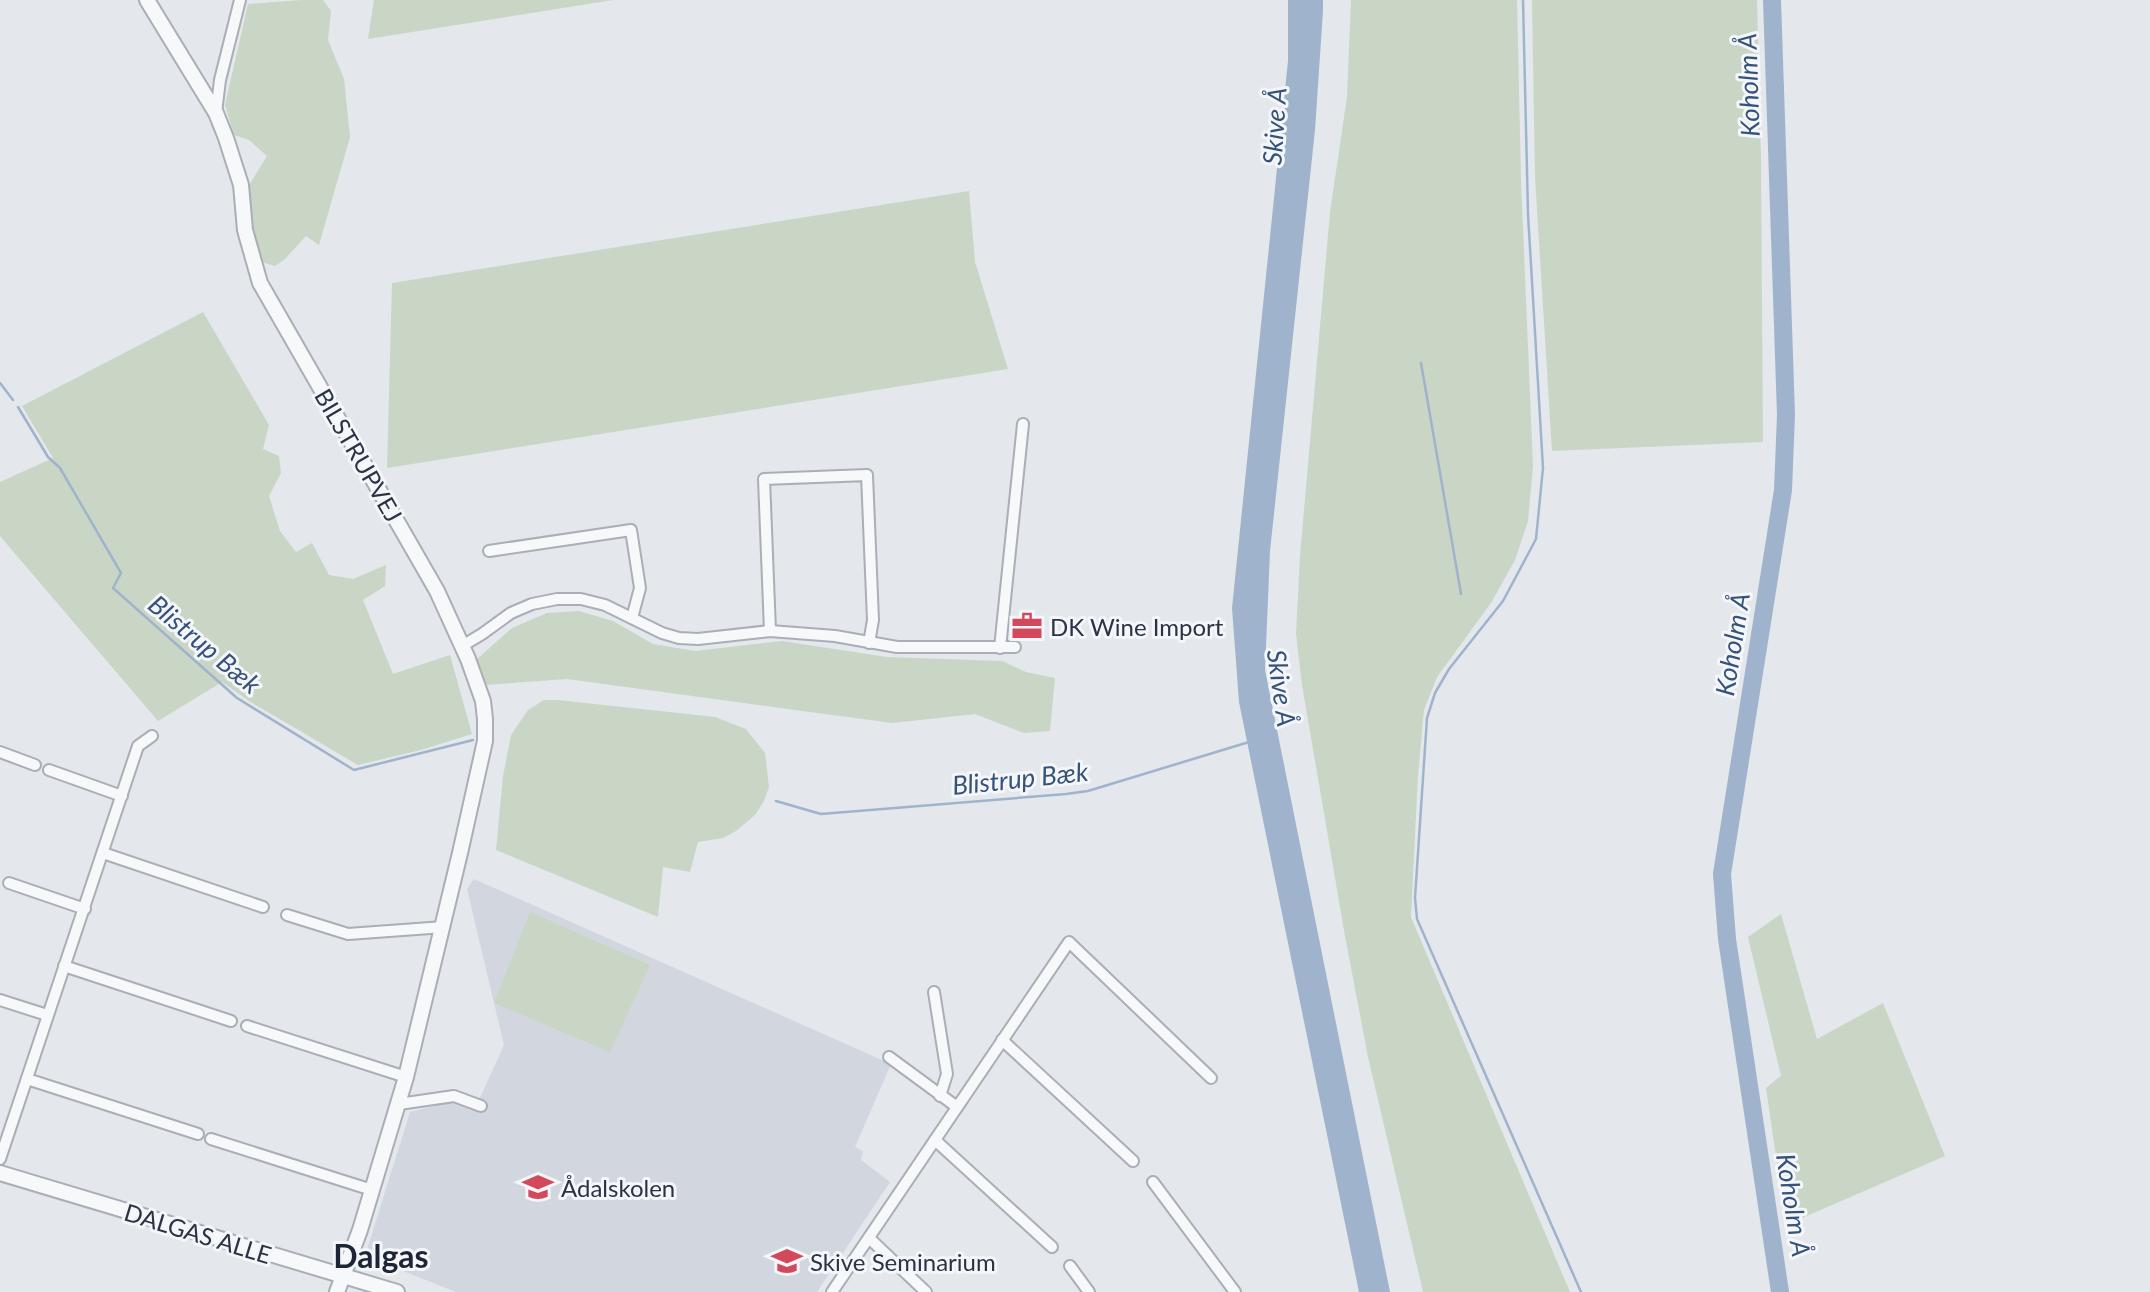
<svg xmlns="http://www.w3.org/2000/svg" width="2150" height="1292" viewBox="0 0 2150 1292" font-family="Lato,sans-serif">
<rect width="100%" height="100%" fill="#e4e7ec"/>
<path fill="#d2d6de" d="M474 879 891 1064 855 1147 863 1151 861 1160 890 1182 817 1292H456L365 1256 410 1112 454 1101 475 1109 504 1045 467 889Z"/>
<g fill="#c9d6c5">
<path d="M302 0H323L331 11 328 40 344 79 350 137 319 245 306 236 285 259 275 266 258 261 248 187 267 156 249 140 234 135 225 105 248 4Z"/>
<path d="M374 0H613L368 39Z"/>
<path d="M1351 0H1517L1521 180 1533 466 1528 521 1515 560 1491 603 1437 677 1424 710 1418 775 1411 917 1570 1292H1423L1368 1057 1345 936 1302 685 1296 634 1300 556 1330 212 1347 97Z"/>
<path d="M1532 0H1757L1761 159 1763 442 1552 451 1535 177Z"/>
<path d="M969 191 975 262 1008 369 387 468 392 283Z"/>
<path d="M203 312 269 425 263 449 279 456 281 473 269 496 280 531 296 552 312 543 329 575 353 579 386 565 385 586 363 600 393 674 450 655 472 734 421 750 358 765 249 701 222 682 158 721 0 536V482L53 458 22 406Z"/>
<path d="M579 611 613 621 653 644 695 651 782 641 887 657 1002 661 1026 672 1055 678 1050 731 1024 733 975 714 892 723 567 679 485 685 477 659 512 628 547 613Z"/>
<path d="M544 700H558L715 717 746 729 765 753 769 787 764 801 755 815 736 831 723 838 698 842 690 872 663 867 658 917 496 850 503 776 511 735 528 710Z"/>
<path d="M530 912 650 965 610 1052 494 1003Z"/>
<path d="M1781 914 1817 1039 1883 1003 1945 1156 1786 1225 1766 1088 1781 1076 1748 937Z"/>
</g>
<path fill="#9fb4cc" d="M1288 0H1323V11L1315 130 1270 551 1265 670 1390 1292H1359L1239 702 1232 608 1288 61Z"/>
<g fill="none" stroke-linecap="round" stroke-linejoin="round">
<g stroke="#9fb4cc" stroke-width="2.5">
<path d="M1523 0 1528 214 1543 468 1536 539 1503 601 1449 669 1435 693 1427 718 1415 898 1417 919 1581 1292"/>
<path d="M1421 363 1461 594"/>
<path d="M0 383 13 400"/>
<path d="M18 407 48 457 60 468 121 573 113 588 237 698 354 770 473 740"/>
<path d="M776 801 821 814 1066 794 1088 791 1249 742"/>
</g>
<path stroke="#9fb4cc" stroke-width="18" d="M1772 0 1786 415 1783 490 1722 874 1727 939 1780 1292"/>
<g stroke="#a9aeb7" stroke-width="14">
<g id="minor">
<path d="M216 113 220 80 240 0"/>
<path d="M489 551 631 530 640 588 632 618"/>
<path d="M770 631 764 479 867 475 873 620 869 643"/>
<path d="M462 646 482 634 511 613 532 604 557 599H581L605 605 662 633 679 638 698 639 770 631 835 636 897 647H1015"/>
<path d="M1000 648 1023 424"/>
<path d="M0 752 35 765"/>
<path d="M49 770 122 796"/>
<path d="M103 853 263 907"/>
<path d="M9 883 85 909"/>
<path d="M287 915 348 934 444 927"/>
<path d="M64 966 231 1021"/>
<path d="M934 992 947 1074 940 1096"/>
<path d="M0 1000 47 1015"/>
<path d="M247 1026 406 1077"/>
<path d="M1002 1040 1133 1161"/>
<path d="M889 1057 957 1107"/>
<path d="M27 1079 198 1134"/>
<path d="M399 1104 454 1096 481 1106"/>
<path d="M211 1139 372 1190"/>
<path d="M935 1140 1052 1247"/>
<path d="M0 1159 138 746 152 736"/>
<path d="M1153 1182 1235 1292"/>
<path d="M869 1238 926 1292"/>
<path d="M1070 1266 1089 1292"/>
<path d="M832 1292 1069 942 1211 1078"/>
</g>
</g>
<g stroke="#a9aeb7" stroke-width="18">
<g id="tertiary">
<path d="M147 0 216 113 226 138 241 185 245 230 260 283 437 591 468 659 483 701 485 719V741L460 853 406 1077 360 1230 337 1292"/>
<path d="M0 1173 397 1292"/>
</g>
</g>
<use href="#minor" stroke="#f7f8fa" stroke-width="10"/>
<use href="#tertiary" stroke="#f7f8fa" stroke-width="14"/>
</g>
<defs>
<g id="office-bare" transform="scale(2.415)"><path d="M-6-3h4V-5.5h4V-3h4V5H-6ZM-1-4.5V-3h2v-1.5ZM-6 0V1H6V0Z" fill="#d1495b" stroke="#f4f6f9" stroke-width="2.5" paint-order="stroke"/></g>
<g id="school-bare" transform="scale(2.415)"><path d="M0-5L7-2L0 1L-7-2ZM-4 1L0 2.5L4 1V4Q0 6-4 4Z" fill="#d1495b" stroke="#f4f6f9" stroke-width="2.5" paint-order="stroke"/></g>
</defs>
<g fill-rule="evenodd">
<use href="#office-bare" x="1027" y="626"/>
<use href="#school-bare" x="538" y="1187"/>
<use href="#school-bare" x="787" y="1261"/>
</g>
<g text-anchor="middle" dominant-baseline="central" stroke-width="6" stroke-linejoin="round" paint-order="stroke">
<g font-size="24" fill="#2b3445" stroke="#f4f6f9">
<text transform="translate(359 455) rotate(60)">BILSTRUPVEJ</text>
<text transform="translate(198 1233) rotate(17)">DALGAS ALLE</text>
</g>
<g font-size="24" fill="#2b3445" stroke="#f4f6f9" text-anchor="start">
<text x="1050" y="626">DK Wine Import</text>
<text x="561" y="1187">Ådalskolen</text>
<text x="810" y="1261">Skive Seminarium</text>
</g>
<g font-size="26" font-style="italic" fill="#34527a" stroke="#f4f6f9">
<text transform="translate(1748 85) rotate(-92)">Koholm Å</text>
<text transform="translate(1274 126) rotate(-86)">Skive Å</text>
<text transform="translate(205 644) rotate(40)">Blistrup Bæk</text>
<text transform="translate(1732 644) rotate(-81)">Koholm Å</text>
<text transform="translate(1282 688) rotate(82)">Skive Å</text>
<text transform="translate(1020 778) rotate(-6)">Blistrup Bæk</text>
<text transform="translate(1794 1205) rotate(81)">Koholm Å</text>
</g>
<g font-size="32" font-weight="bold" fill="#1d2536" stroke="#f4f6f9">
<text x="381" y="1255">Dalgas</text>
</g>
</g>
</svg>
